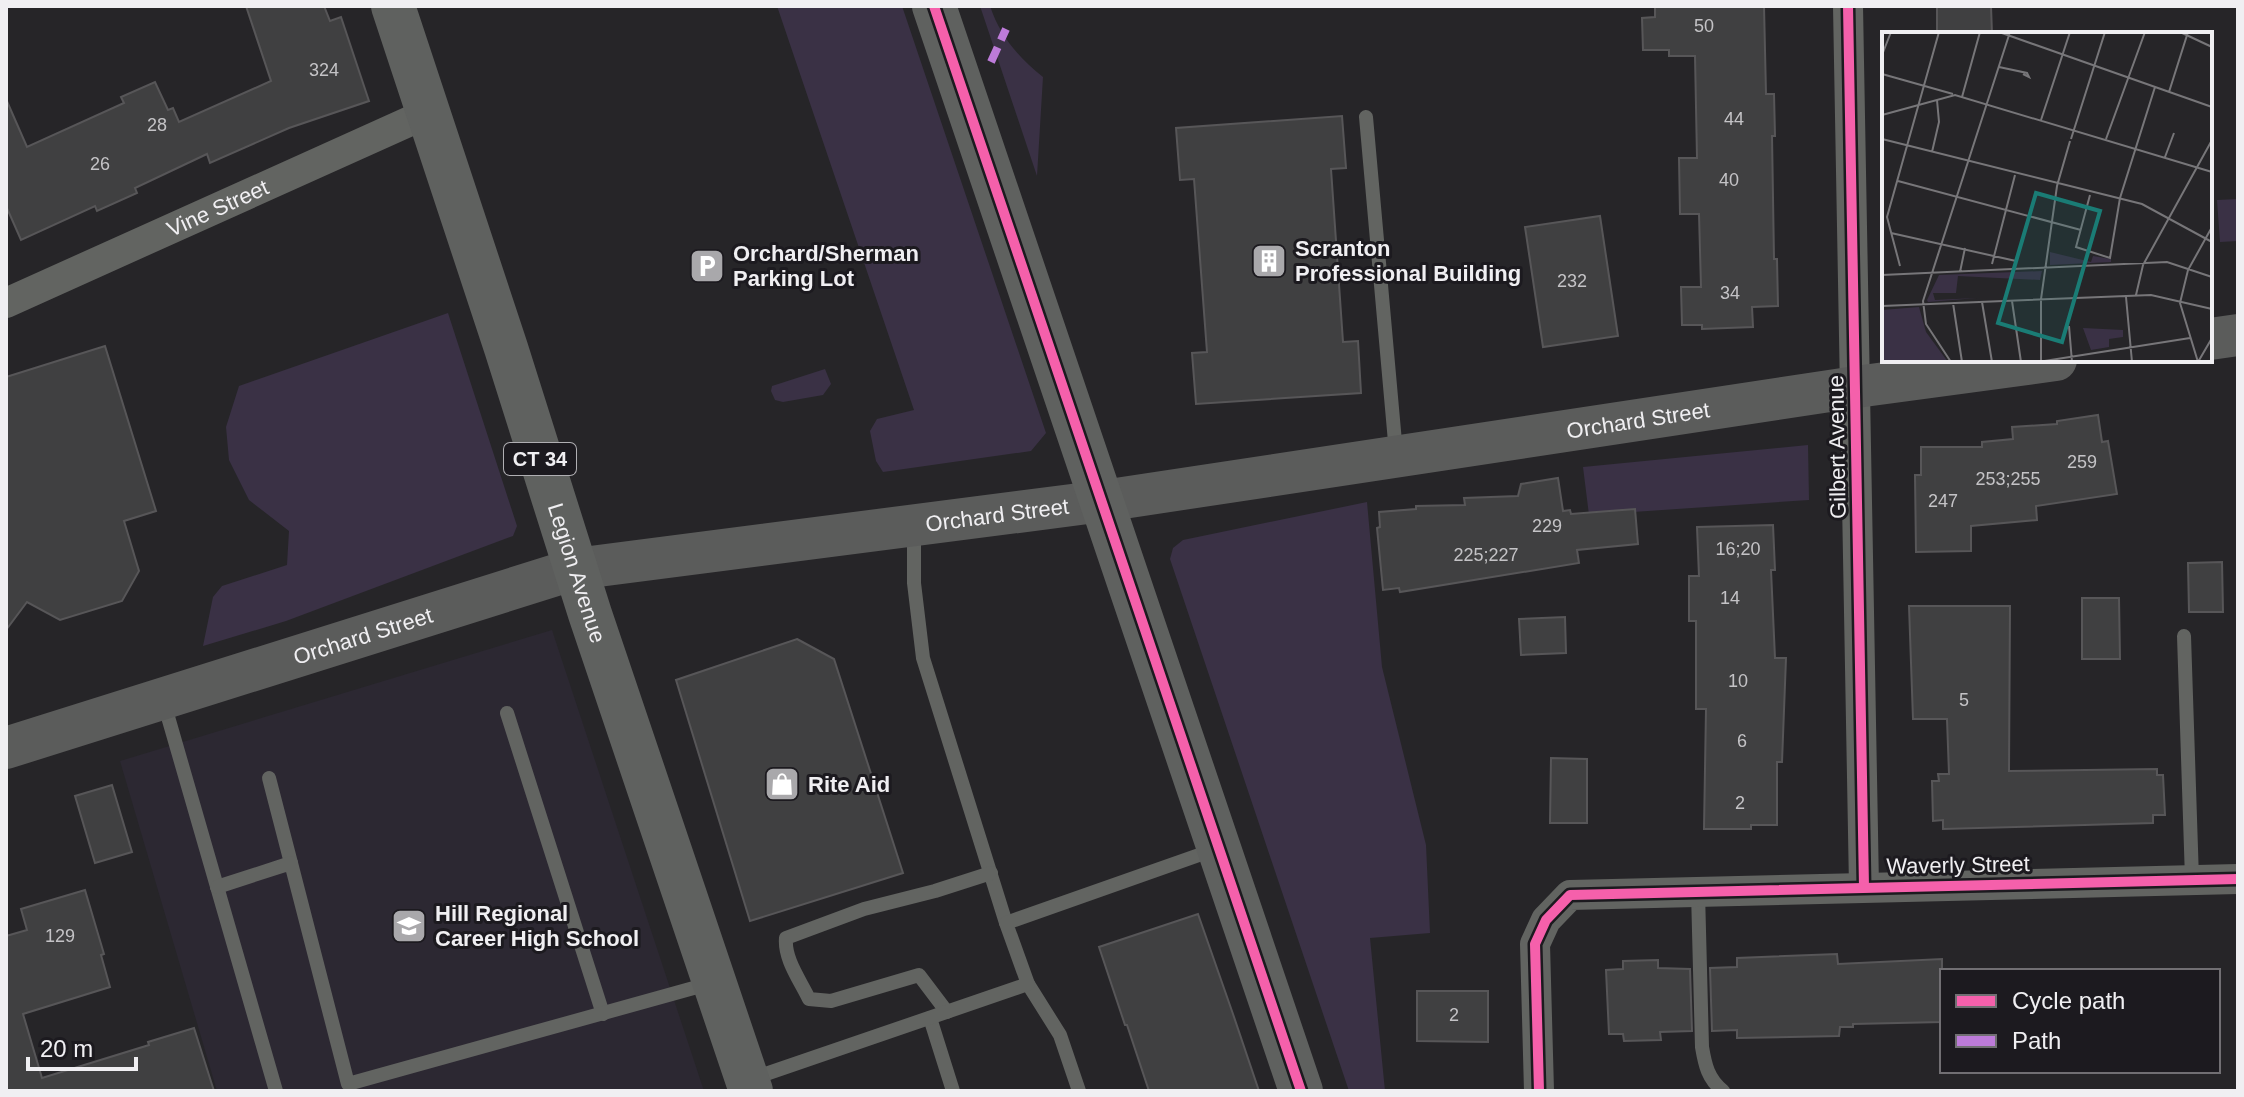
<svg xmlns="http://www.w3.org/2000/svg" width="2244" height="1097" viewBox="0 0 2244 1097" font-family="Arial,sans-serif">
<rect width="100%" height="100%" fill="#262528"/>
<path fill="#2c2832" d="M552 630 704 1091H217L120 761Z"/>
<g fill="#3a3145">
<path d="M777 6H902L1046 433 1031 451 883 472 876 461 870 431 877 419 914 410Z"/>
<path d="M980 6H990C1000 36 1019 58 1043 77L1037 176Z"/>
<path d="M2238 199V241L2220 242 2217 200Z"/>
<path d="M448 313 517 526 513 536 286 621 203 646 213 597 222 586 287 565 289 531 249 500 229 460 226 427 239 386Z"/>
<path d="M825 369 831 384 823 395 783 402 775 400 771 391 772 386Z"/>
<path d="M1808 445 1809 500 1589 515 1583 467Z"/>
<path d="M1367 502 1382 667 1426 845 1430 933 1370 938 1385 1091H1349L1170 559 1173 548 1183 540Z"/>
</g>
<g fill="#404041" stroke="#575658" stroke-width="2">
<path d="M246 6H324L330 21 341 17 369 101 289 128 210 163 207 154 135 188 137 193 97 211 95 206 21 240 6 206V99L27 147 124 103 121 97 155 82 168 110 173 108 179 122 271 81Z"/>
<path d="M1655 6H1764L1766 94H1774L1775 136H1772L1774 259H1777L1778 306 1752 307 1753 327 1702 329V325H1682L1681 287H1701L1699 214H1680L1679 158H1697L1695 56H1669V50H1643L1642 18 1655 17Z"/>
<path d="M1937 6H1991L1992 34H1937Z"/>
<path d="M1342 116 1346 168 1331 169 1343 342 1358 341 1361 393 1196 404 1192 353 1207 352 1194 179 1180 180 1176 128Z"/>
<path d="M1600 216 1618 336 1543 347 1525 227Z"/>
<path d="M105 346 156 511 124 521 139 571 122 601 60 620 27 602 6 630V377Z"/>
<path d="M2098 415 2102 442 2108 441 2117 494 2036 506 2037 520 1971 526V551L1916 552 1915 475H1921V447H1982V442L2013 439 2012 427 2057 424V421Z"/>
<path d="M1558 478 1563 511 1570 510 1571 514 1635 509 1638 544 1577 550 1579 563 1400 592 1399 588 1383 590 1377 528 1380 527 1379 512 1416 509V506L1465 505 1464 498 1518 496 1521 484Z"/>
<path d="M1773 525 1775 570H1771L1775 658H1786L1782 762H1777V825H1751V829H1704L1706 709H1696V621H1689V576H1699L1697 527Z"/>
<path d="M2222 562 2223 612H2189L2188 563Z"/>
<path d="M2082 598H2119L2120 659H2082Z"/>
<path d="M1909 606H2010L2009 771 2157 769V775H2163L2165 815H2153V823L1943 829V820L1933 821 1932 781H1939L1938 774H1949L1947 719H1913Z"/>
<path d="M1565 617 1566 653 1521 655 1519 619Z"/>
<path d="M797 639 834 659 903 873 750 921 676 680Z"/>
<path d="M1551 758 1587 759V823H1550Z"/>
<path d="M112 785 132 852 95 863 75 796Z"/>
<path d="M85 890 104 954 101 955 110 987 23 1014 42 1078 149 1045 148 1042 194 1028 214 1091H6V936L27 930 21 909Z"/>
<path d="M1198 914 1233 1014 1259 1091H1149L1127 1025H1125L1099 947Z"/>
<path d="M1837 954 1838 964 1942 959V1022L1853 1024V1027H1840L1839 1036 1737 1038V1030L1712 1031 1710 968 1737 967V958Z"/>
<path d="M1658 960V968L1690 969 1692 1031 1660 1032 1661 1040 1624 1041 1623 1034H1609L1606 970 1623 969V961Z"/>
<path d="M1417 991H1488V1042L1417 1041Z"/>
</g>
<g fill="none" stroke-linecap="round" stroke-linejoin="round">
<g stroke="#626461" stroke-width="14">
<path d="M1366 117 1396 453"/>
<path d="M914 529V583L923 658 1006 923"/>
<path d="M2184 636 2192 879"/>
<path d="M164 703 276 1091"/>
<path d="M507 713 603 1014"/>
<path d="M269 778 291 863"/>
<path d="M217 887 291 863 348 1084 708 984"/>
<path d="M1698 892 1702 1047C1705 1065 1708 1079 1723 1091"/>
<path d="M1028 984 1060 1035 1079 1091"/>
<path d="M947 1012 919 975 831 1001 809 999C800 980 784 959 786 938L864 909 935 891 991 873"/>
<path d="M930 1018 953 1091"/>
<path d="M751 1079 1028 984 1006 923 1216 849"/>
</g>
<g stroke="#626461" stroke-width="30">
<path d="M1848 6 1864 887"/>
<path id="s1" d="M6 303 428 113"/>
<path d="M1539 1091 1535 944 1546 920 1570 895 2238 879"/>
</g>
<g stroke="#5b5c5b" stroke-width="42">
<path d="M2210 339 2238 335"/>
<path id="s2" d="M6 748 575 569 1103 501 1856 387 2056 360"/>
</g>
<g stroke="#5f615f" stroke-width="44">
<path id="s3" d="M393 6 506 348 590 614 751 1091"/>
<path d="M934 6 1301 1091"/>
</g>
<path stroke="#bd7bd9" stroke-width="8" stroke-dasharray="16 8" stroke-linecap="butt" d="M991 62 1006 29"/>
<g stroke="#1c1a1f" stroke-width="15">
<g id="cycleway">
<path d="M934 6 1301 1091"/>
<path d="M1848 6 1864 887"/>
<path d="M1539 1091 1535 944 1546 920 1570 895 2238 879"/>
</g>
</g>
<use href="#cycleway" stroke="#f560ab" stroke-width="10"/>
</g>
<defs>
<g id="building-square" transform="scale(1.8)"><rect x="-9" y="-9" width="18" height="18" rx="4" fill="#a9a8ab" stroke="#1c1a1f"/><path d="M-4-6H4V6H1V3H-1V6H-4ZM-2.5-4.3h1.7v1.8h-1.7ZM.8-4.3h1.7v1.8H.8ZM-2.5-1h1.7V.8h-1.7ZM.8-1h1.7V.8H.8Z" fill="#fff"/></g>
<g id="parking-square" transform="scale(1.8)"><rect x="-9" y="-9" width="18" height="18" rx="4" fill="#a9a8ab" stroke="#1c1a1f"/><path d="M-3.5-5.5H1a3.5 3.5 0 0 1 0 7H-1V5.5H-3.5ZM-1-3.4V-.6H.8a1.4 1.4 0 0 0 0-2.8Z" fill="#fff"/></g>
<g id="shop-square" transform="scale(1.8)"><rect x="-9" y="-9" width="18" height="18" rx="4" fill="#a9a8ab" stroke="#1c1a1f"/><path d="M-5-2.5h2.3a2.7 3.5 0 0 1 5.4 0H5L5.5 6h-11ZM-1.5-2.5h3a1.5 2.3 0 0 0-3 0Z" fill="#fff"/></g>
<g id="school-square" transform="scale(1.8)"><rect x="-9" y="-9" width="18" height="18" rx="4" fill="#a9a8ab" stroke="#1c1a1f"/><path d="M0-5L7-2L0 1L-7-2ZM-4 1L0 2.5L4 1V4Q0 6-4 4Z" fill="#fff"/></g>
</defs>
<g fill-rule="evenodd">
<use href="#building-square" x="1269" y="261"/>
<use href="#parking-square" x="707" y="266"/>
<use href="#shop-square" x="782" y="784"/>
<use href="#school-square" x="409" y="926"/>
</g>
<g text-anchor="middle" dominant-baseline="central" stroke-width="6" stroke-linejoin="round" paint-order="stroke">
<g font-size="18" fill="#c4c3c6">
<text x="1704" y="26">50</text>
<text x="324" y="70">324</text>
<text x="1734" y="119">44</text>
<text x="157" y="125">28</text>
<text x="100" y="164">26</text>
<text x="1729" y="180">40</text>
<text x="1572" y="281">232</text>
<text x="1730" y="293">34</text>
<text x="2082" y="462">259</text>
<text x="2008" y="479">253;255</text>
<text x="1943" y="501">247</text>
<text x="1547" y="526">229</text>
<text x="1738" y="549">16;20</text>
<text x="1486" y="555">225;227</text>
<text x="1730" y="598">14</text>
<text x="1738" y="681">10</text>
<text x="1964" y="700">5</text>
<text x="1742" y="741">6</text>
<text x="1740" y="803">2</text>
<text x="60" y="936">129</text>
<text x="1454" y="1015">2</text>
</g>
<rect fill="#1c1a1f" stroke="#b0afb3" stroke-width="2" x="504" y="443" width="72" height="32" rx="6"/>
<g font-size="20" font-weight="bold" fill="#f0eff2">
<text x="540" y="459">CT 34</text>
</g>
<g font-size="22" fill="#f0eff2" stroke="#1c1a1f">
<text stroke="none"><textPath href="#s1" startOffset="232">Vine Street</textPath></text>
<text stroke="none"><textPath href="#s2" startOffset="1670">Orchard Street</textPath></text>
<text transform="translate(1837 447) rotate(-91)">Gilbert Avenue</text>
<text stroke="none"><textPath href="#s2" startOffset="1022">Orchard Street</textPath></text>
<text stroke="none"><textPath href="#s3" startOffset="596">Legion Avenue</textPath></text>
<text stroke="none"><textPath href="#s2" startOffset="374">Orchard Street</textPath></text>
<text transform="translate(1958 865) rotate(-1)">Waverly Street</text>
</g>
<g font-size="22" font-weight="bold" fill="#f0eff2" stroke="#1c1a1f" text-anchor="start">
<text x="1295" y="248">Scranton<tspan x="1295" dy="25">Professional Building</tspan></text>
<text x="733" y="253">Orchard/Sherman<tspan x="733" dy="25">Parking Lot</tspan></text>
<text x="808" y="784">Rite Aid</text>
<text x="435" y="913">Hill Regional<tspan x="435" dy="25">Career High School</tspan></text>
</g>
</g>
<g transform="translate(1882 32)">
<rect width="330" height="330" fill="#262528"/>
<path d="M168 220 209 230 211 224 229 227V230L168 233ZM160 239 158 248 76 244 74 261H51L53 268 95 266 46 270 45 268 57 243ZM37 275 44 300 66 330H0V278ZM201 296 241 298V305L227 307V315L209 318Z" fill="#3a3145"/>
<path fill="none" stroke="#777679" stroke-width="2" d="M117 0 330 75M298 0 330 15M0 23 9 0M117 35 145 41 147 45 141 42M0 42 71 62M287 60 306 0M80 65 98 0M0 83 73 63 330 140M159 88 188 0M0 107 260 172 330 210M189 107 223 0M224 107 263 0M50 120 57 90 55 68M283 125 292 101M16 149 199 198M208 163 194 215 228 226 238 166 273 55M9 201 134 229M110 232 133 143M18 234 5 185 57 0M78 240 83 216M0 243 285 230 330 245M254 263 261 233 330 108M244 265 250 330M130 269 139 330M100 270 110 330M71 271 80 330M0 274 269 263 330 277M187 294 190 330M69 330 44 292 41 269 128 0M156 330 308 306M159 330V267L175 154 188 109M316 330 298 271 306 238 330 195M316 330 330 306"/>
<path fill="#1a7c75" fill-opacity="0.15" stroke="#1a7c75" stroke-width="4" d="M154 161 218 179 180 310 116 291Z"/>
<rect width="330" height="330" fill="none" stroke="#f0eff2" stroke-width="4"/>
</g>
<rect width="2244" height="1097" fill="none" stroke="#f0eff2" stroke-width="16"/>
<rect x="1940" y="969" width="280" height="104" fill="#1c1a1f" stroke="#716f73" stroke-width="2"/>
<rect x="1956" y="995" width="40" height="12" fill="#f560ab" stroke="#716f73" stroke-width="2"/>
<text x="2012" y="1009" font-size="24" fill="#f0eff2">Cycle path</text>
<rect x="1956" y="1035" width="40" height="12" fill="#bd7bd9" stroke="#716f73" stroke-width="2"/>
<text x="2012" y="1049" font-size="24" fill="#f0eff2">Path</text>
<path d="M28 1057v12h108v-12" fill="none" stroke="#f0eff2" stroke-width="4"/>
<text x="40" y="1057" font-size="24" fill="#f0eff2" stroke="#1c1a1f" stroke-width="6" paint-order="stroke">20 m</text>
</svg>
